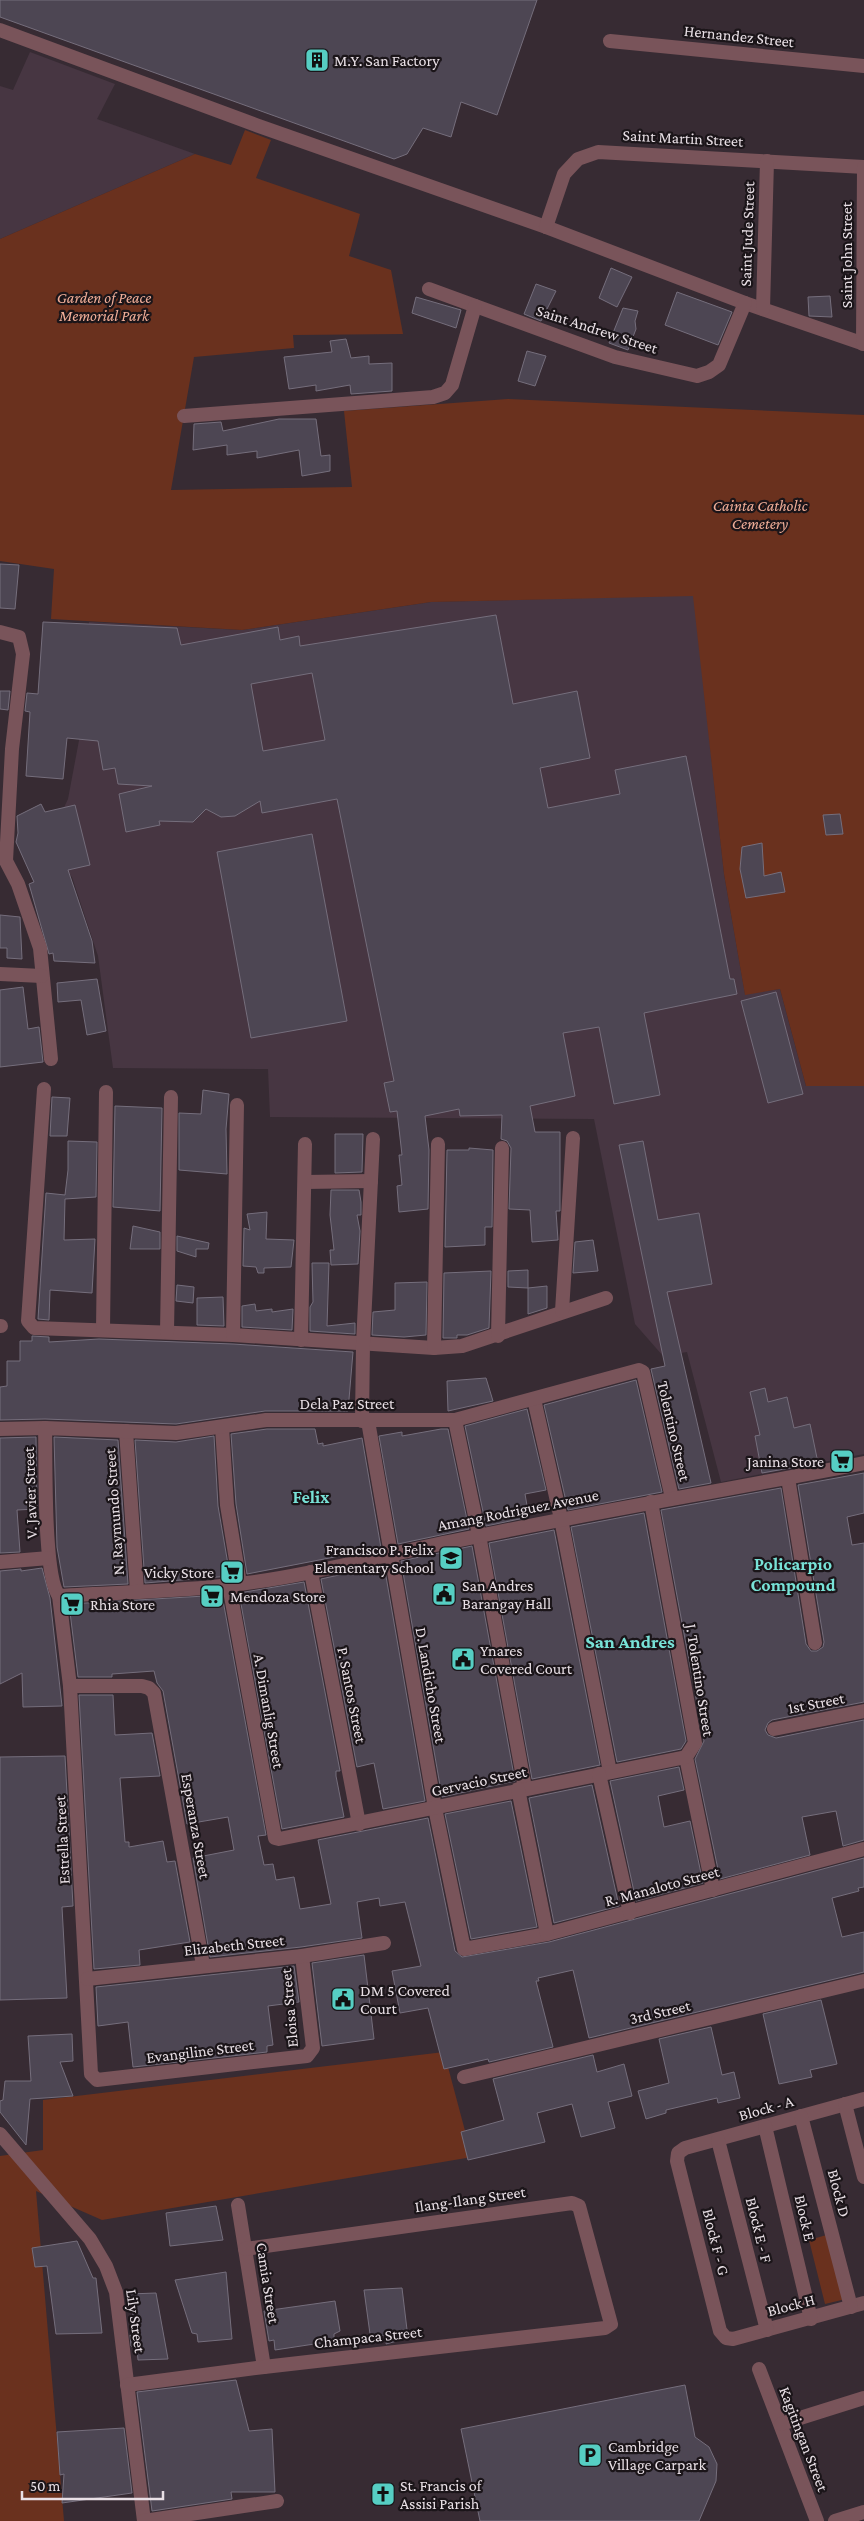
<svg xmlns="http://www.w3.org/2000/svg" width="864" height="2521" viewBox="0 0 864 2521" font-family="'Crimson Pro',serif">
<rect width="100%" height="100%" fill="#372b33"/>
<g fill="#473642">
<path d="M30 52 115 84 97 119 195 154 0 239V86L13 90Z"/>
<path d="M694 595 724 874 745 994 780 989 806 1086H864V1454L721 1482 687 1352 663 1356 635 1324 594 1119 270 1117 268 1069 113 1068 98 956 72 877 45 847 68 799 86 703 89 622 242 630 431 602Z"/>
</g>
<g fill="#6a311e">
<path d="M245 130 271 140 256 178 360 214 349 256 391 270 403 334 293 335 294 348 194 357 171 490 352 487 344 411 508 399 864 415V1086H806L780 989 745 995 724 874 693 596 431 602 242 630 51 619 54 569 0 561V239L195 154 231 165Z"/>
<path d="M444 2052 472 2157 102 2220 36 2191 64 2521H0V2156L43 2150V2100Z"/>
<path d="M837 2232 854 2297 825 2304 809 2240Z"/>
</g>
<g fill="#4d4653" stroke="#756e7c" fill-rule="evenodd">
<path d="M0 0H537L497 115 461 102 451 137 423 128 407 154 394 159 0 17Z"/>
<path d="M611 268 632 277 617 307 599 298Z"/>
<path d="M536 284 556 291 541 321 524 314Z"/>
<path d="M677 292 732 312 718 345 665 325Z"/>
<path d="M830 296 832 317 809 316 808 297Z"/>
<path d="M416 297 461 310 456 328 412 313Z"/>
<path d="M623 308 638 311 635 321 636 329 628 350 609 343Z"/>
<path d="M346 339 351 358 369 356V364L392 363V391L351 394 350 385 316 391V385L289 389 284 357 332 352 330 341Z"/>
<path d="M527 351 546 356 535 386 518 381Z"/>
<path d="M279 419H316L321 456 330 455V471L302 476 299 450 257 458V451L227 455V445L193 450 194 424 221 422 223 431Z"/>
<path d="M0 564 19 565 15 609 0 608Z"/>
<path d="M496 615 513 704 577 691 590 758 540 768 548 808 620 794 615 770 686 756 730 979H734L737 994 644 1013 660 1095 614 1104 599 1027 563 1033 575 1096 530 1106 535 1132H560V1211H556L558 1240 532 1242 530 1210 509 1209 511 1148 507 1141 501 1139 502 1115 460 1116 459 1109 425 1116 429 1150 428 1209 399 1212 397 1186 402 1185 399 1155H402L397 1111 390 1112 384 1083 394 1081 337 799 262 813 260 801 235 816 221 817 206 809 193 822 159 821 160 825 126 832 119 794 152 786 118 784 115 768 103 770 98 741 67 738 63 779 26 776 30 712 25 711 27 693 38 694 43 622 177 628 181 645 278 627 280 640 299 636 300 646ZM312 673 325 740 263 751 251 684Z"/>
<path d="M0 691H10L8 710 0 709Z"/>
<path d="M41 804 45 812 75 805 90 865 68 870 92 941 95 963 54 961 53 953 49 954 29 884 34 882 16 842 18 833 17 816Z"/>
<path d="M840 814 843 834 826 835 823 815Z"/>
<path d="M312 834 347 1021 251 1038 217 852Z"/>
<path d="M762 843 764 876 781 872 785 892 746 898 740 869 742 847Z"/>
<path d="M0 915 20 917 22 959 7 958V948H0Z"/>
<path d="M97 979 106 1031 87 1035 81 1000 58 1002 57 983Z"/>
<path d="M23 987 28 1029 39 1027 43 1062 0 1067V990Z"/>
<path d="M776 992 803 1094 768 1103 741 1001Z"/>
<path d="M203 1090 229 1094 226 1129 227 1174 179 1170V1113L201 1114Z"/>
<path d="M52 1097 70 1098 67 1136H50Z"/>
<path d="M115 1106 162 1108 160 1211 113 1207Z"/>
<path d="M335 1134H363L362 1172 335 1173Z"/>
<path d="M68 1141 97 1142 96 1197 65 1199 64 1240 95 1239 92 1293 50 1290 49 1320 38 1319 46 1193 65 1195 68 1170Z"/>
<path d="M643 1141 658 1220 699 1213 712 1284 667 1292 711 1483 679 1489 651 1369 665 1366 619 1145Z"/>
<path d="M469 1148 493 1150 492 1227H485V1245L445 1247 447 1150H469Z"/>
<path d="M331 1190H359L361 1202V1215H357L360 1231 358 1264 331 1265 330 1250H334L330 1215Z"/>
<path d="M267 1212 266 1239 294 1240 291 1267 264 1268V1273H258L256 1267 243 1266 244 1228 250 1230 247 1214Z"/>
<path d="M133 1226 160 1232V1249H130Z"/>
<path d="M177 1236 209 1243 208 1249H196V1257L177 1251Z"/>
<path d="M593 1240 598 1271 573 1273 575 1242Z"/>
<path d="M312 1263H329L327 1326 355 1323V1334L310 1331V1307L313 1302Z"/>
<path d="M528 1270V1288L508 1287V1271Z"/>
<path d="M491 1271 489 1328 467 1335H457V1338H443L444 1273Z"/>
<path d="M427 1282 426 1335 404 1337 372 1335 373 1312 395 1310V1283Z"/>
<path d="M177 1285 194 1287 193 1303 176 1301Z"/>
<path d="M547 1286V1308L528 1314V1288Z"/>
<path d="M223 1297 224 1326 197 1325V1298Z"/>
<path d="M255 1304 256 1311 272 1309V1312L293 1309 292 1330 242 1327V1306Z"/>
<path d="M32 1336 49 1337V1342L99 1339 233 1344 353 1352 348 1411H265L176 1424 45 1419 0 1420V1387L7 1386V1361H20V1341H32Z"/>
<path d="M486 1378 493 1401 448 1411 447 1381Z"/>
<path d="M636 1380 662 1492 568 1510 544 1405Z"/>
<path d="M765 1388 768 1402 787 1397 794 1428 810 1424 818 1463 762 1473 755 1436 760 1435 750 1392Z"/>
<path d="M527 1409 546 1490 525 1494 529 1517 486 1526 465 1426Z"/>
<path d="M267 1429H315L318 1444 323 1443V1446L362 1438 381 1548 247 1574 236 1504 231 1434Z"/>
<path d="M441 1429H448L469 1529 398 1544 379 1436 402 1432V1436Z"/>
<path d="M214 1436 218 1506 230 1576 145 1583 135 1440 176 1442Z"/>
<path d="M36 1437 37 1509 17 1510 20 1552 0 1553V1438Z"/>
<path d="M54 1437 118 1440 128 1584 64 1587 57 1547Z"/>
<path d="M864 1473V1513L847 1517 852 1545 864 1543V1702L772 1720 768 1723 765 1730 768 1735 776 1738 864 1720V1840L843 1846 836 1811 802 1817 810 1855 720 1879 695 1759 704 1741 661 1510 781 1488 806 1644 811 1651H817L823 1647 824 1642 798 1485Z"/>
<path d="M644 1513 686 1741 681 1749 617 1762 571 1527Z"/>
<path d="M554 1530 600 1765 532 1779 489 1543Z"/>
<path d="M472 1546 515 1781 442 1797 401 1561Z"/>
<path d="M384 1565 425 1801 383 1809 374 1763 357 1767 321 1579Z"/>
<path d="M42 1568 50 1598 62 1706 23 1707 22 1673 0 1684V1571L21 1569V1571Z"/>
<path d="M304 1582 340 1771H336V1776L344 1817 282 1829 239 1593Z"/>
<path d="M222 1595 266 1835 258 1836 264 1865 273 1864 276 1880 294 1877 300 1909 331 1904 318 1840 428 1818 455 1951 462 1957 549 1942 864 1858V1887L858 1888 859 1891 832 1898 842 1937 864 1932V1972L589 2038 573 1970 538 1978 539 1981H536L553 2047 489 2062 488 2059 444 2069 428 2008 400 2013 392 1971 421 1966 405 1902 380 1906 379 1898 357 1902 362 1938 301 1947 210 1957 193 1858 234 1850 228 1817 187 1824 163 1691 157 1683 154 1671 112 1674V1677H78L69 1604Z"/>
<path d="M79 1695H113L115 1735 152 1733 160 1776 120 1778 125 1842H129V1847L163 1841 167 1862 175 1861 190 1942 139 1950 140 1965 94 1969Z"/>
<path d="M65 1756 73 1906 62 1907 67 1998 0 2000V1757Z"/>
<path d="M679 1767 684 1790 658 1796 664 1827 690 1821 703 1883 636 1901 610 1781Z"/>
<path d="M592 1785 619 1906 554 1923 529 1798Z"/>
<path d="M511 1801 537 1927 471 1939 445 1814Z"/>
<path d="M364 1955 374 2039 322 2046 312 1963Z"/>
<path d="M294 1966 299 2002 268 2006 273 2045 267 2046V2052L133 2067 128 2022 98 2026 96 1987Z"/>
<path d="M821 2000 837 2064 810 2070 812 2077 779 2084 763 2014Z"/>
<path d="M711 2027 722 2075 734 2072 740 2098 718 2103 717 2098 666 2110V2113L646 2119 638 2091 669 2083 659 2039Z"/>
<path d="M72 2034 73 2061 60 2062 73 2096 30 2099 26 2145 0 2112V2101L3 2100 5 2081H31L28 2036Z"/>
<path d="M593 2055 597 2072 624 2064 632 2096 608 2102 615 2128 581 2137 572 2104 537 2113 545 2142 468 2160 461 2132 504 2120 493 2079Z"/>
<path d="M216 2206 223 2240 170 2246 166 2213Z"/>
<path d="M77 2241 93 2278H96L102 2333 56 2334 47 2266 35 2267 32 2248Z"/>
<path d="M226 2272 232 2339 198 2342 197 2334 192 2333 175 2280Z"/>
<path d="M402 2288 408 2338 386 2344 387 2336 370 2334 364 2290Z"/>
<path d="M156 2293 168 2359 138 2360 137 2349 131 2346 130 2335 136 2333 129 2294Z"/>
<path d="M335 2301 340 2331 334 2334V2341L275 2350 274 2340 269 2341 264 2311Z"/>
<path d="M236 2380 249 2431 272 2429 275 2492H231L232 2499 152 2511 137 2392Z"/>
<path d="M685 2385 695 2437 709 2447 717 2464 716 2481 699 2521H480L461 2429Z"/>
<path d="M124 2428 132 2493 62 2503 64 2474 60 2475 57 2432Z"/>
</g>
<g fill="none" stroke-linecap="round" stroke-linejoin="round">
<g stroke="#79545a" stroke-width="14">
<path d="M0 30 256 125 546 227 745 303 864 344"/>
<path d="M610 41 864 66"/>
<path d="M546 227 564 174 578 159 598 152 864 167"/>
<path d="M429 289 615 357 697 376 709 372 719 365 745 303"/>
<path d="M763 309 767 161"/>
<path d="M863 344 864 167"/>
<path d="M184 416 433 397 445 393 452 385 475 306"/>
<path d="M0 632 19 637 23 654 12 749 6 861 18 884 40 948 51 1059"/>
<path d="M0 974 42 976"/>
<path d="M44 1089 28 1321 34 1328 233 1335 434 1348 462 1346 606 1298"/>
<path d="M305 1182 371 1181"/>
<path d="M562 1311 573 1138"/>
<path d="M0 1326H1"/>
<path d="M103 1330 106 1092"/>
<path d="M167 1332 171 1097"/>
<path d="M233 1335 237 1105"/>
<path d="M498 1336 502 1148"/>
<path d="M301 1340 305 1144"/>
<path d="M434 1348 438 1144"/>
<path d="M534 1399 561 1519 610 1772"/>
<path d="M455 1420 639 1370 643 1372 672 1498"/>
<path d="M362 1421 363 1344 373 1139"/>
<path d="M368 1421 435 1808 464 1949 547 1934 864 1849"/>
<path d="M222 1427 227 1505 240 1584"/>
<path d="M0 1429 45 1428"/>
<path d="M126 1431 137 1591"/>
<path d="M788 1478 815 1643"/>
<path d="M651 1502 695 1743 686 1757 713 1890"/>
<path d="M479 1535 525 1788"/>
<path d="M311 1572 359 1824"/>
<path d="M229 1585 275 1838 279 1839 686 1757"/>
<path d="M59 1596 70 1686 91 2074 97 2080 307 2056 313 2048 302 1956"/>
<path d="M70 1686H142L149 1688 154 1693 203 1965"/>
<path d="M774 1729 864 1711"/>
<path d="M599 1774 630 1913"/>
<path d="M518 1789 547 1934"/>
<path d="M87 1979 302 1956 384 1943"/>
<path d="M464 2077 864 1981"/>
<path d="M864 2099 685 2148 678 2153 677 2161 720 2331 726 2338 733 2339 864 2303"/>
<path d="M845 2104 864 2177"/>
<path d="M801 2116 851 2307"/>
<path d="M765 2126 811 2319"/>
<path d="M0 2134 90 2239 106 2266 116 2292 144 2521"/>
<path d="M718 2140 767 2330"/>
<path d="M238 2205 264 2367"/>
<path d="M759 2369 817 2521"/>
<path d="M127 2385 264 2367 605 2328 611 2324 579 2206 572 2203 245 2249"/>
<path d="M781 2424 864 2398"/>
<path d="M144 2521 277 2501"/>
<path d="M835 2521 864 2512"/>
</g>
<g stroke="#79545a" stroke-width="14">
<path d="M479 1535 455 1420H266L176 1433 45 1428C46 1459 43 1577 59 1596 116 1592 174 1592 231 1585 311 1576 390 1553 469 1538 600 1511 732 1489 864 1463"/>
<path d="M0 1562 49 1558"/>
</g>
</g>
<defs>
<g id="building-square" transform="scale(1.25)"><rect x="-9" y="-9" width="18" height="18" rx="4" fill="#56cec3" stroke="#1b1519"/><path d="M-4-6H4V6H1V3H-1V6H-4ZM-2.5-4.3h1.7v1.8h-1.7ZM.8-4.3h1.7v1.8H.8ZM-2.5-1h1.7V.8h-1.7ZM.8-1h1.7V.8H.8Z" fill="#111"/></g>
<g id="supermarket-square" transform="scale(1.25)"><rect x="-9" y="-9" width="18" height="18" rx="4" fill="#56cec3" stroke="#1b1519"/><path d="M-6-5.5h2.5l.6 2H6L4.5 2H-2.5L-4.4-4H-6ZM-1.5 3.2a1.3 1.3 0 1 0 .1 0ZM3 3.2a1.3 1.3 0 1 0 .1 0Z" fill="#111"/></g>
<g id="school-square" transform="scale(1.25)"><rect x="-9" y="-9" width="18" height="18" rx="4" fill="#56cec3" stroke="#1b1519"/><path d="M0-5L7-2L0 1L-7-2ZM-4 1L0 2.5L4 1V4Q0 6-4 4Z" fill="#111"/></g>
<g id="civic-square" transform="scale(1.25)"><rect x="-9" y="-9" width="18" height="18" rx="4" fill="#56cec3" stroke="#1b1519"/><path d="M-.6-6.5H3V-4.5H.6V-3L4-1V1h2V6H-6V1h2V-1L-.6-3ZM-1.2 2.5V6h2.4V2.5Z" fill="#111"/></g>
<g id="parking-square" transform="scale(1.25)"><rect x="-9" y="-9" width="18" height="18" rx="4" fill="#56cec3" stroke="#1b1519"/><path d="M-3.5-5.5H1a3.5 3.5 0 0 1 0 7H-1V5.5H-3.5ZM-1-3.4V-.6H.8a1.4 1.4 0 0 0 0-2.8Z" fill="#111"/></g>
<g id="church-square" transform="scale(1.25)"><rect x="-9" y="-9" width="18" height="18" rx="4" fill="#56cec3" stroke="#1b1519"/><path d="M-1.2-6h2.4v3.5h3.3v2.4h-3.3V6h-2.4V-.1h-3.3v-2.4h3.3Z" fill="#111"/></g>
</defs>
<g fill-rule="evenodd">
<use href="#building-square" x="317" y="60"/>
<use href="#supermarket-square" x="842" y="1461"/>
<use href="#school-square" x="451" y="1558"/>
<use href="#supermarket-square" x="232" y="1572"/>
<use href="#civic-square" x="444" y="1594"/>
<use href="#supermarket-square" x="212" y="1596"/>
<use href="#supermarket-square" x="72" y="1604"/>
<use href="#civic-square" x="463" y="1659"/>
<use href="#civic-square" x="343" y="1999"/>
<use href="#parking-square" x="590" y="2455"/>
<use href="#church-square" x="383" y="2494"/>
</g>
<g text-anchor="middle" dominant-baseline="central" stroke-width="4.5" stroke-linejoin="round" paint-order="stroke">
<g font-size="16" fill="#e9e0e6" stroke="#1b1519">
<text transform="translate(739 36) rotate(6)">Hernandez Street</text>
<text transform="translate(683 138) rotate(3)">Saint Martin Street</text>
<text transform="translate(747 234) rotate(-88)">Saint Jude Street</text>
<text transform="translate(846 255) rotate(-90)">Saint John Street</text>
<text transform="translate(597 329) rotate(18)">Saint Andrew Street</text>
<text x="347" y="1403">Dela Paz Street</text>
<text transform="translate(674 1431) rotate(77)">Tolentino Street</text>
<text transform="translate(30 1493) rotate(-92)">V. Javier Street</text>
<text transform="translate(518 1510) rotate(-11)">Amang Rodriguez Avenue</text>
<text transform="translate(114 1512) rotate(-94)">N. Raymundo Street</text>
<text transform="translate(700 1680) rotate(81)">J. Tolentino Street</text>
<text transform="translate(431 1685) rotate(80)">D. Landicho Street</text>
<text transform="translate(352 1695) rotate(79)">P. Santos Street</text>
<text transform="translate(816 1703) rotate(-11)">1st Street</text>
<text transform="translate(269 1711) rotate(80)">A. Dimanlig Street</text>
<text transform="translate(479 1781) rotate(-12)">Gervacio Street</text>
<text transform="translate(196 1826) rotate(80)">Esperanza Street</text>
<text transform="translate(62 1840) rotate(-93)">Estrella Street</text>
<text transform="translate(662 1886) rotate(-15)">R. Manaloto Street</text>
<text transform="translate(234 1945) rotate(-6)">Elizabeth Street</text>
<text transform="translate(289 2008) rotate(-95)">Eloisa Street</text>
<text transform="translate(660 2012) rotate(-13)">3rd Street</text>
<text transform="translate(200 2051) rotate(-7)">Evangiline Street</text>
<text transform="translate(766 2108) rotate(-16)">Block - A</text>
<text transform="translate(839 2193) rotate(75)">Block D</text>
<text transform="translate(470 2199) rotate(-8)">Ilang-Ilang Street</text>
<text transform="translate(805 2218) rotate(77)">Block E</text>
<text transform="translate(759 2230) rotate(76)">Block E - F</text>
<text transform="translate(716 2242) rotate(76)">Block F - G</text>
<text transform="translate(268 2283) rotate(81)">Camia Street</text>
<text transform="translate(791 2305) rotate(-15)">Block H</text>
<text transform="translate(136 2321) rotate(82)">Lily Street</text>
<text transform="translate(368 2337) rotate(-6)">Champaca Street</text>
<text transform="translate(804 2439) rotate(69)">Kagitingan Street</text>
</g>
<g font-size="16" fill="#e9e0e6" stroke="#1b1519" text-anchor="start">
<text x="334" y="60">M.Y. San Factory</text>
<text x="824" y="1461" text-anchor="end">Janina Store</text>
<text x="434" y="1549" text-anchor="end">Francisco P. Felix<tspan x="434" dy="18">Elementary School</tspan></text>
<text x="214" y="1572" text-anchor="end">Vicky Store</text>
<text x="462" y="1585">San Andres<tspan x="462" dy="18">Barangay Hall</tspan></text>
<text x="230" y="1596">Mendoza Store</text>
<text x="90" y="1604">Rhia Store</text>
<text x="480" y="1650">Ynares<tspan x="480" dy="18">Covered Court</tspan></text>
<text x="360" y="1990">DM 5 Covered<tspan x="360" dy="18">Court</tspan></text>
<text x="608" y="2446">Cambridge<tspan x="608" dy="18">Village Carpark</tspan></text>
<text x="400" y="2485">St. Francis of<tspan x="400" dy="18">Assisi Parish</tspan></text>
</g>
<g font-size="16" font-style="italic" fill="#f1ae98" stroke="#1b1519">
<text x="104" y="297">Garden of Peace<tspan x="104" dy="18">Memorial Park</tspan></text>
<text x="760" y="505">Cainta Catholic<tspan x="760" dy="18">Cemetery</tspan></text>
</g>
<g font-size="18" font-weight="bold" fill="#78e2d7" stroke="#1b1519">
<text x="311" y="1497">Felix</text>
<text x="793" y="1564">Policarpio<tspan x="793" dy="21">Compound</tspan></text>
</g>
<g font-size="19" font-weight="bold" fill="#78e2d7" stroke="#1b1519">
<text x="630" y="1641">San Andres</text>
</g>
</g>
<path d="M22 2491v8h141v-8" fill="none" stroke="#e9e0e6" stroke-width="2.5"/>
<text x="30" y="2491" font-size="15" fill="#e9e0e6" stroke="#1b1519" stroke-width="4" paint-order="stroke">50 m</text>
</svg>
